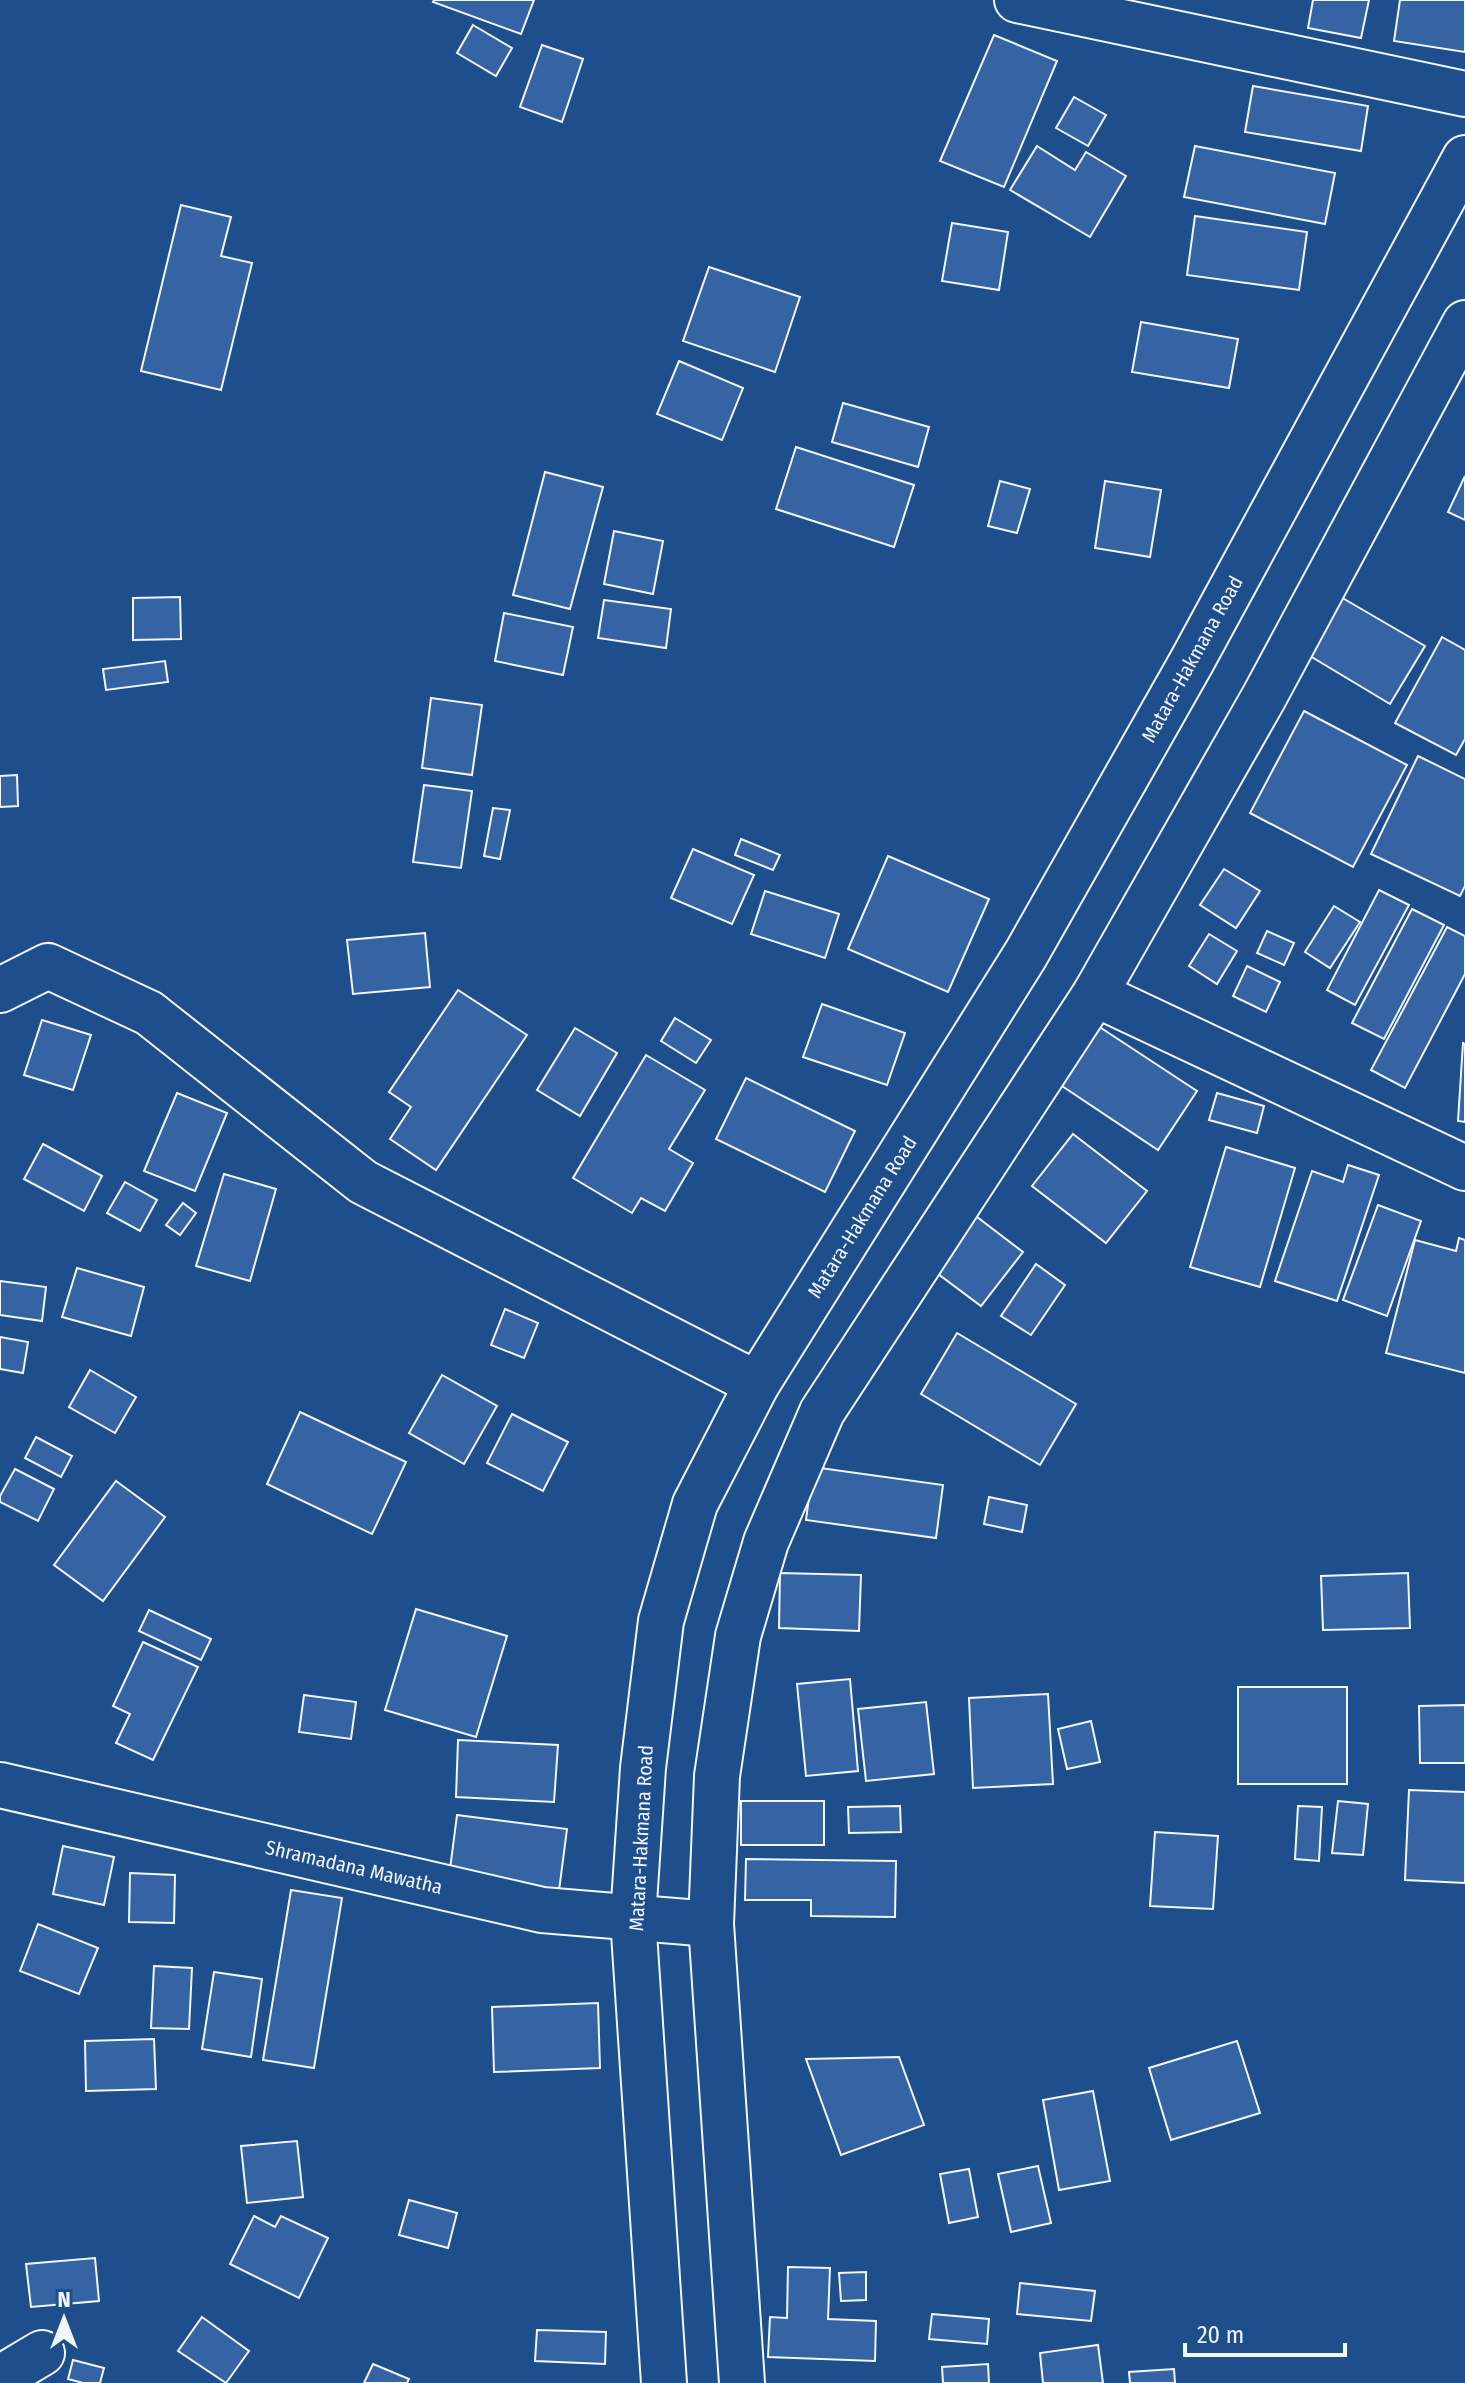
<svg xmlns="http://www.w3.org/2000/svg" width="1465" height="2383" viewBox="0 0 1465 2383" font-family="'Fira Sans Condensed',sans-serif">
<rect width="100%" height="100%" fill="#1f4e8c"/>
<g fill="#3563a3" stroke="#f2f6ff" stroke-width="2">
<path d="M434 0H534L521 34 433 2Z"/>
<path d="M1313 0H1369L1361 38 1308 28Z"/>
<path d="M1400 0H1465V52L1394 41Z"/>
<path d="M473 25 512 48 496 76 457 53Z"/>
<path d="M994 35 1057 61 1004 187 940 161Z"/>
<path d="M542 45 583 59 562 122 520 107Z"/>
<path d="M1253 86 1368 106 1361 151 1245 132Z"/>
<path d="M1074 97 1106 115 1088 146 1056 128Z"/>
<path d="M1037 146 1075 170 1086 152 1126 176 1090 237 1010 190Z"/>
<path d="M1195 146 1335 173 1325 224 1184 197Z"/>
<path d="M181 205 231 217 221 256 252 263 221 390 141 371Z"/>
<path d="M1195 216 1307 232 1299 290 1187 275Z"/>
<path d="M952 223 1008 232 999 290 942 281Z"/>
<path d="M709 267 800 297 775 372 683 341Z"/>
<path d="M1141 322 1238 339 1229 388 1132 372Z"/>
<path d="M679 361 743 388 722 440 657 414Z"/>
<path d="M843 403 929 427 918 467 832 442Z"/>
<path d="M796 447 914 485 894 547 776 509Z"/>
<path d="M545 472 603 487 570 609 513 595Z"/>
<path d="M1465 476V520L1448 512Z"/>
<path d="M1000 481 1030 489 1017 533 988 526Z"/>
<path d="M1105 481 1161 490 1150 557 1095 548Z"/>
<path d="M614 531 663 541 653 594 604 584Z"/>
<path d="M1339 596 1425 646 1390 704 1305 653Z"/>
<path d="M180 597 181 639 133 640V598Z"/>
<path d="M604 600 671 609 666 648 598 638Z"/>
<path d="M504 613 573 627 563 675 495 661Z"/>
<path d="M1442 637 1465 650V739L1456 755 1395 723Z"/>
<path d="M165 661 168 682 106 690 103 669Z"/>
<path d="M431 698 482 705 472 775 422 768Z"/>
<path d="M1304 711 1407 765 1353 867 1250 813Z"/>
<path d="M1418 756 1465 779V886L1460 896 1371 854Z"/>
<path d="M17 775 18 806 0 807V776Z"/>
<path d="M424 785 472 791 461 868 413 862Z"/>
<path d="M493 808 510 810 500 859 484 856Z"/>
<path d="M741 839 780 855 773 870 735 855Z"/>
<path d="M693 849 754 875 732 924 671 898Z"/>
<path d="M888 856 989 899 948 992 848 949Z"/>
<path d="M1224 869 1260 891 1236 928 1200 905Z"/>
<path d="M1379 890 1409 905 1355 1005 1327 990Z"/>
<path d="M765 891 839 914 825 958 751 934Z"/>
<path d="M1334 906 1360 922 1330 968 1305 952Z"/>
<path d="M1412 909 1444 925 1384 1039 1352 1023Z"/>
<path d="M1447 927 1465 936V974L1405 1088 1371 1070Z"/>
<path d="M1267 931 1294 943 1284 965 1257 953Z"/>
<path d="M425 933 430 987 353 994 347 940Z"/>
<path d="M1209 934 1237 951 1217 984 1189 966Z"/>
<path d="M1247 966 1280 982 1266 1012 1233 996Z"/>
<path d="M458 990 527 1035 436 1170 390 1139 411 1107 389 1092Z"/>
<path d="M822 1004 905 1033 887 1085 803 1057Z"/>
<path d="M675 1018 711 1040 696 1063 661 1041Z"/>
<path d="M42 1020 91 1035 73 1090 24 1075Z"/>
<path d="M1095 1024 1197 1091 1158 1150 1056 1082Z"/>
<path d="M575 1028 617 1053 580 1116 537 1090Z"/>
<path d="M1463 1043 1465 1044V1122L1458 1121Z"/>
<path d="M646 1055 705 1090 669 1149 693 1163 665 1211 641 1198 632 1213 573 1178Z"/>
<path d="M746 1078 855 1131 825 1192 716 1139Z"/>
<path d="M177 1093 227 1113 195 1191 144 1171Z"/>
<path d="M1217 1093 1264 1106 1257 1133 1209 1120Z"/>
<path d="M1073 1134 1147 1191 1106 1243 1032 1186Z"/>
<path d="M43 1144 102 1176 84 1211 24 1179Z"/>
<path d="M1226 1147 1295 1168 1260 1287 1190 1267Z"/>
<path d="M1348 1165 1379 1175 1337 1301 1275 1281 1312 1171 1343 1182Z"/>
<path d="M224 1174 276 1189 250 1281 196 1266Z"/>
<path d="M125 1182 157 1200 140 1231 107 1213Z"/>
<path d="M183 1203 196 1213 180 1235 166 1225Z"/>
<path d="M1378 1205 1421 1221 1387 1316 1343 1300Z"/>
<path d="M964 1207 1023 1252 981 1306 922 1262Z"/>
<path d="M1459 1238 1465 1240V1373L1386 1353 1415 1240 1456 1251Z"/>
<path d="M1036 1264 1065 1285 1031 1335 1001 1316Z"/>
<path d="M77 1268 144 1287 131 1336 62 1317Z"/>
<path d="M0 1281 46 1287 42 1321 0 1315Z"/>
<path d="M505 1309 538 1323 524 1358 491 1345Z"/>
<path d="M957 1333 1076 1404 1040 1465 921 1394Z"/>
<path d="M0 1337 28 1342 23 1373 0 1369Z"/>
<path d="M90 1370 136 1397 115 1433 69 1407Z"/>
<path d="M442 1375 497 1406 464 1464 409 1433Z"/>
<path d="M300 1412 406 1462 372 1534 267 1484Z"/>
<path d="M512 1414 568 1442 543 1491 487 1463Z"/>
<path d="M36 1437 72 1456 61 1477 25 1458Z"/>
<path d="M813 1467 943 1485 936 1538 806 1520Z"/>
<path d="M15 1469 54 1489 38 1521 0 1502V1496Z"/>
<path d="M116 1481 165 1517 103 1601 54 1565Z"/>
<path d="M989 1497 1027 1505 1022 1532 984 1524Z"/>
<path d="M780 1573 861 1575 859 1631 779 1628Z"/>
<path d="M1408 1573 1410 1628 1323 1630 1321 1576Z"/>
<path d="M416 1609 507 1636 476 1737 385 1710Z"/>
<path d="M149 1610 211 1639 201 1660 139 1631Z"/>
<path d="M143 1642 198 1667 153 1760 116 1743 130 1714 113 1706Z"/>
<path d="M850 1679 858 1771 806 1776 797 1684Z"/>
<rect x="1238" y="1687" width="109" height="97"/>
<path d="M1048 1694 1053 1784 973 1788 969 1698Z"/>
<path d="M304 1695 356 1702 351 1739 299 1732Z"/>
<path d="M926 1702 934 1774 866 1781 858 1709Z"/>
<path d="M1465 1705V1763H1420L1419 1706Z"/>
<path d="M1091 1721 1100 1762 1067 1769 1058 1729Z"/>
<path d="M458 1740 558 1745 554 1802 456 1797Z"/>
<path d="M1409 1790 1465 1792V1883L1405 1880Z"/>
<rect x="741" y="1801" width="83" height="44"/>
<path d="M1338 1801 1368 1804 1363 1855 1332 1853Z"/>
<path d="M900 1806 901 1832 849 1833 848 1807Z"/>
<path d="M1298 1806 1322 1807 1319 1861 1295 1859Z"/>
<path d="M457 1815 567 1829 559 1891 449 1877Z"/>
<path d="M1155 1832 1218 1836 1213 1909 1150 1906Z"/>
<path d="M63 1846 114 1857 104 1905 53 1894Z"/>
<path d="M746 1859 896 1861 895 1917 811 1916V1900H745Z"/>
<path d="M130 1873 175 1875 174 1923 129 1922Z"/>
<path d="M291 1890 342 1898 314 2068 263 2060Z"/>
<path d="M38 1924 98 1948 79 1994 20 1971Z"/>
<path d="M154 1966 192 1968 189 2029 151 2028Z"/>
<path d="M214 1972 262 1979 251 2057 202 2049Z"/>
<path d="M598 2003 600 2068 494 2072 492 2007Z"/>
<path d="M154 2039 156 2089 86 2091 85 2041Z"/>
<path d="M1237 2041 1260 2113 1171 2140 1149 2068Z"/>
<path d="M899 2057 924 2125 841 2155 806 2059Z"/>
<path d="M1093 2091 1110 2181 1059 2190 1043 2100Z"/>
<path d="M297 2141 303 2197 247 2203 241 2146Z"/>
<path d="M1038 2166 1051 2223 1011 2232 998 2174Z"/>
<path d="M969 2169 978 2217 949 2223 940 2174Z"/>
<path d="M409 2200 457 2213 448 2248 399 2235Z"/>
<path d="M254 2216 275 2227 281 2216 328 2238 299 2298 230 2264Z"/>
<path d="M95 2258 99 2301 31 2307 26 2264Z"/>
<path d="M788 2267 830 2268 828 2319 876 2321 875 2361 768 2357 770 2317 787 2318Z"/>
<path d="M866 2272V2300L841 2301 839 2273Z"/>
<path d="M1020 2283 1095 2291 1091 2321 1017 2314Z"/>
<path d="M932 2314 989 2319 987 2344 929 2339Z"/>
<path d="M202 2317 249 2351 226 2383 178 2351Z"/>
<path d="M537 2330 606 2332 605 2364 535 2361Z"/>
<path d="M1098 2345 1103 2383H1043L1040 2353Z"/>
<path d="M73 2360 104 2368 100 2383H83L68 2379Z"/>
<path d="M373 2364 409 2379 407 2383H364Z"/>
<path d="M988 2364 989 2383H943L942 2367Z"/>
<path d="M1174 2369 1175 2383H1130L1129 2372Z"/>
</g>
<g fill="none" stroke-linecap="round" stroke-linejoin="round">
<g stroke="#f2f6ff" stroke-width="48">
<g id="minor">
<path d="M1017 0 1465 94"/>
<path d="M0 990 48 966 149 1013 363 1182 757 1384"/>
<path d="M1095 994 1465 1168"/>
<path d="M0 1785 542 1910 711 1924"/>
<path d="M0 2378 42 2353"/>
</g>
</g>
<g stroke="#f2f6ff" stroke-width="48">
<g id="major">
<path d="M664 2383 633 1918 643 1768 661 1621 695 1504 757 1384 1026 954 1192 661 1465 158"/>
<path d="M742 2383 711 1924 717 1776 738 1636 766 1542 822 1412 1095 994 1264 697 1465 323"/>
</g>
</g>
<use href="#minor" stroke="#1f4e8c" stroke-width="44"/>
<use href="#major" stroke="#1f4e8c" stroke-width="44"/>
</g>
<g text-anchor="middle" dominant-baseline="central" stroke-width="6" stroke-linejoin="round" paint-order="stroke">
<g font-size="20" fill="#f2f6ff" stroke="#1f4e8c">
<text transform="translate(1192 659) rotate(-61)">Matara-Hakmana Road</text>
<text transform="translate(862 1217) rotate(-58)">Matara-Hakmana Road</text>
<text transform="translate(641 1838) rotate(-87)">Matara-Hakmana Road</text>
<text transform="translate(354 1867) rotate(13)">Shramadana Mawatha</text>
</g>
</g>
<g transform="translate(64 2319)" stroke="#1f4e8c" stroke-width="6" paint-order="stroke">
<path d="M0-6L14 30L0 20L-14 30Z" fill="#f2f6ff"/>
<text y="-12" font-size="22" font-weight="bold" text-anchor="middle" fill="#f2f6ff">N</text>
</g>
<path d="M1185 2343v12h160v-12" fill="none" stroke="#f2f6ff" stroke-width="4"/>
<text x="1197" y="2343" font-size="24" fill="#f2f6ff" stroke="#1f4e8c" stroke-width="6" paint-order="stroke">20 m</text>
</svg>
